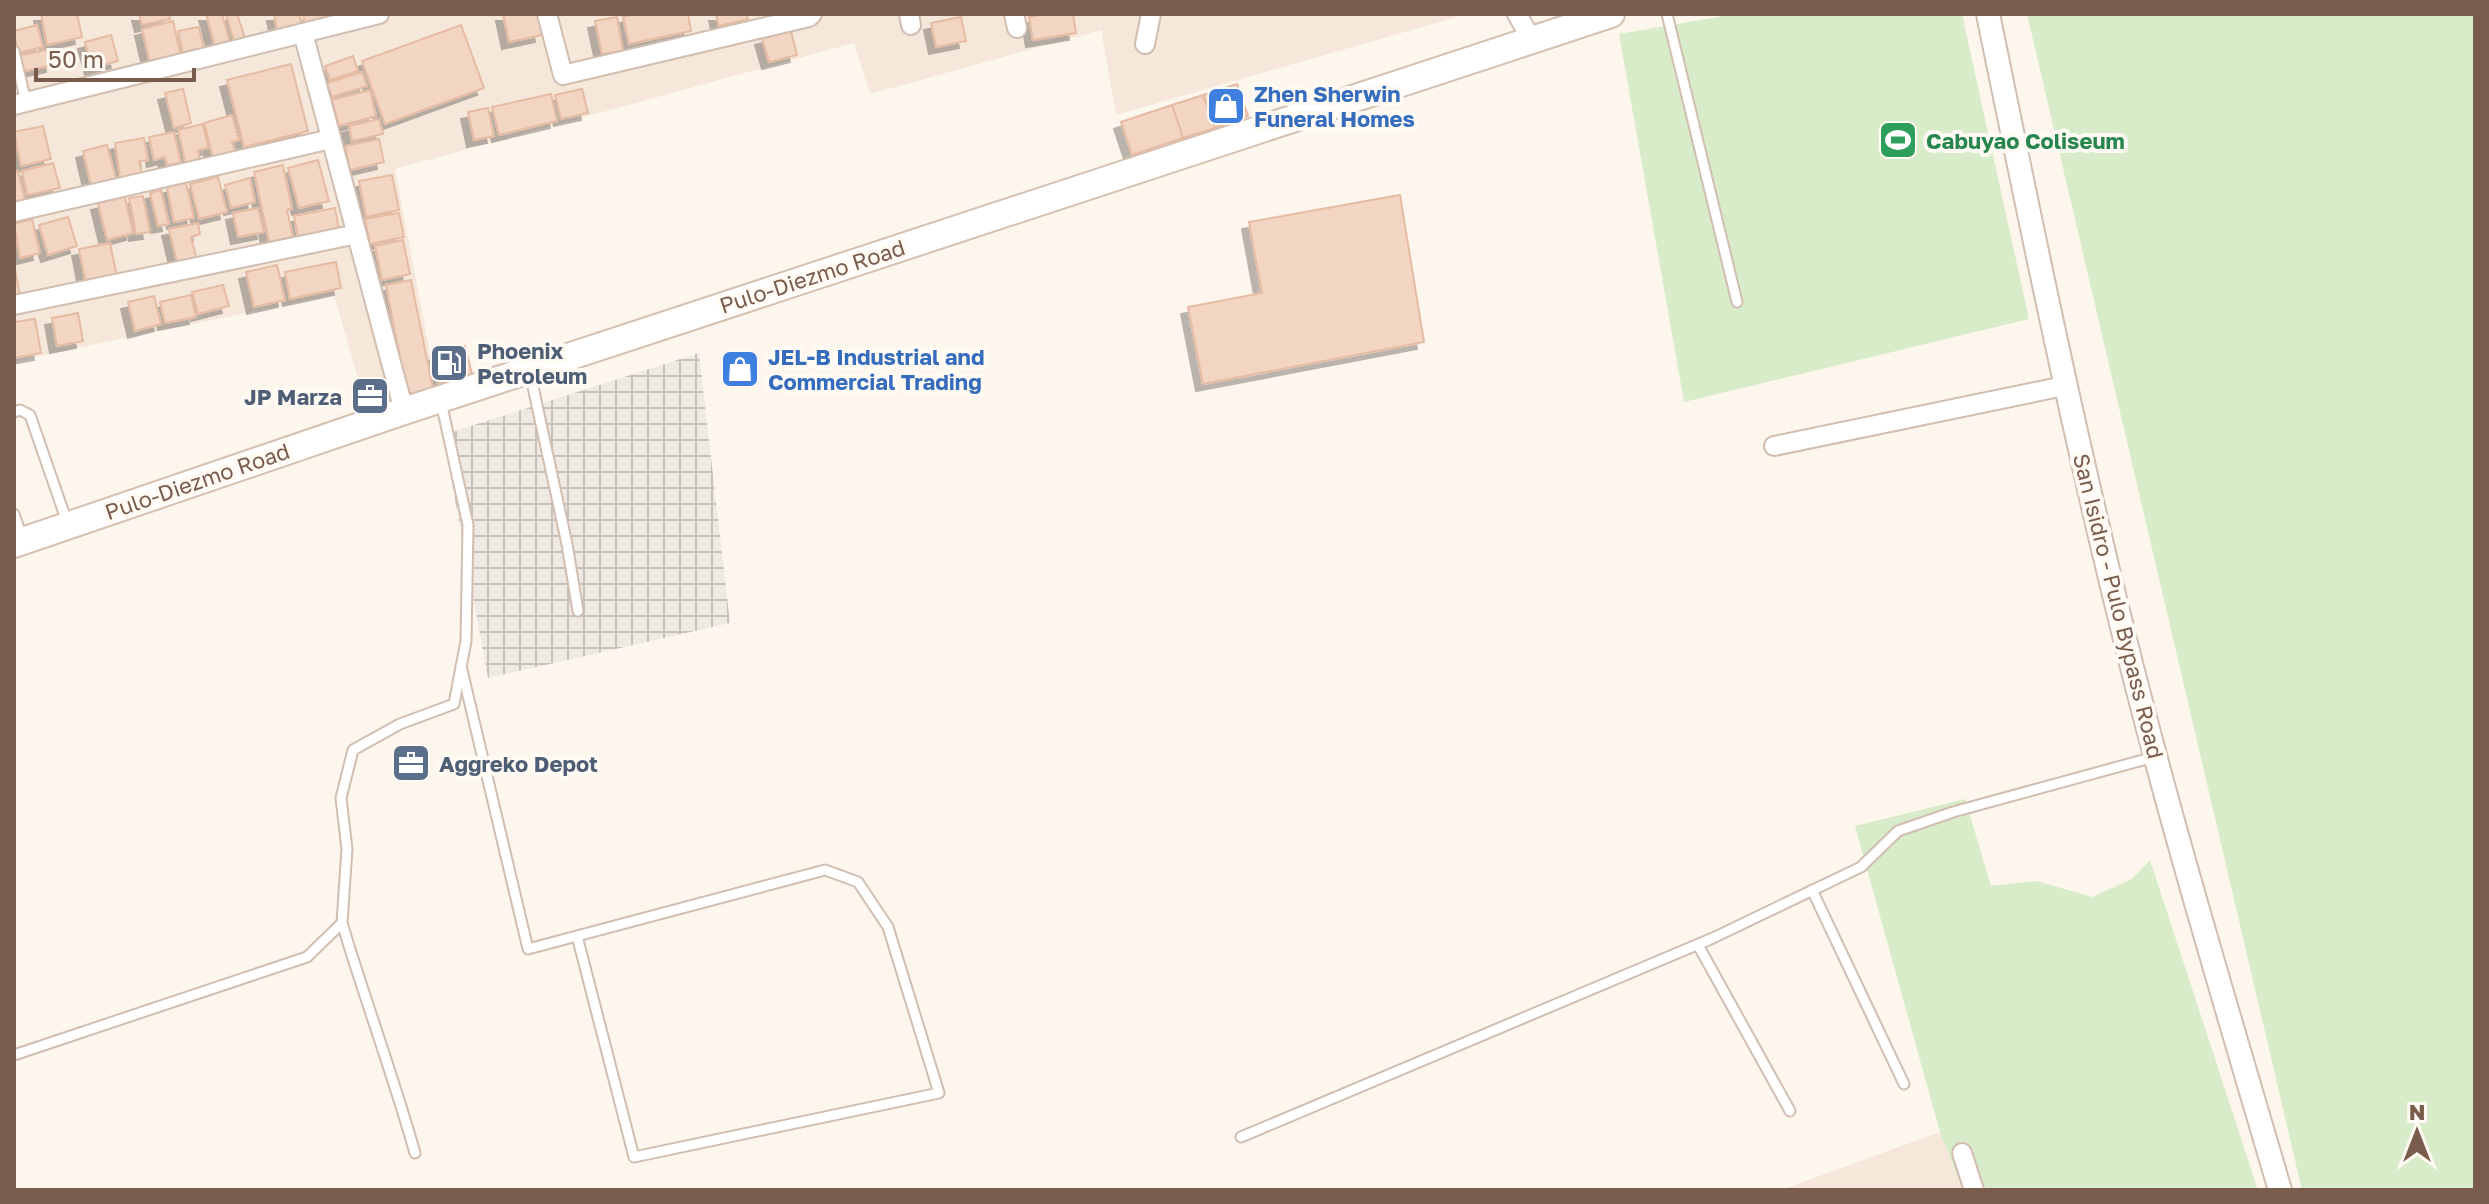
<svg xmlns="http://www.w3.org/2000/svg" width="2489" height="1204" viewBox="0 0 2489 1204" font-family="'Golos Text',sans-serif">
<defs>
<pattern id="industrial-grid" width="8" height="8" patternUnits="userSpaceOnUse" patternTransform="scale(2)"><rect width="8" height="8" fill="#efe9e4"/><path d="M0 4h8M4 0v8" fill="none" stroke="#c7c0bb"/></pattern>
<filter id="shadow"><feDropShadow dx="-7" dy="7" stdDeviation="0" flood-color="#0004"/></filter>
</defs>
<rect width="100%" height="100%" fill="#fdf6ec"/>
<g fill="#f5e8da">
<path d="M14 14H1467L1116 115 1101 30 870 94 854 43 395 169 437 390 369 416 334 295 14 361Z"/>
<path d="M1940 1132 1963 1190H1781Z"/>
</g>
<path fill="url(#industrial-grid)" d="M699 353 730 623 488 678 443 435Z"/>
<g fill="#d8ecc9">
<path d="M1735 14H1962L2029 319 1684 402 1619 34Z"/>
<path d="M2027 14H2475V1190H2302Z"/>
<path d="M1965 799 1991 886 2037 881 2092 897 2132 879 2150 860 2258 1190H1963L1940 1132 1855 826Z"/>
</g>
<g fill="#f3d5c3" stroke="#e6bba3" stroke-width="2" filter="url(#shadow)">
<path d="M41 14H77L82 37 47 45Z"/>
<path d="M139 14H169L170 19 142 25Z"/>
<path d="M206 14H222L230 43 215 47Z"/>
<path d="M226 14H237L245 38 234 41Z"/>
<path d="M274 14H299L302 24 277 30Z"/>
<path d="M303 14H334L335 18 305 24Z"/>
<path d="M503 14H538L542 35 509 42Z"/>
<path d="M635 14H688L691 31 629 44 623 17Z"/>
<path d="M716 14H746L748 19 719 26Z"/>
<path d="M1046 14H1073L1076 33 1033 40 1029 17Z"/>
<path d="M617 17 623 51 602 54 595 21Z"/>
<path d="M961 17 966 41 936 47 931 23Z"/>
<path d="M173 21 181 56 150 63 142 29Z"/>
<path d="M37 25 43 47 18 53 14 31Z"/>
<path d="M461 25 484 88 385 124 362 61Z"/>
<path d="M199 27 204 50 183 54 178 31Z"/>
<path d="M791 31 797 55 769 62 762 38Z"/>
<path d="M111 35 118 61 92 68 85 42Z"/>
<path d="M50 49 53 65 21 72 18 56Z"/>
<path d="M353 56 358 71 330 80 325 66Z"/>
<path d="M291 64 308 131 244 147 227 80Z"/>
<path d="M362 72 367 86 332 97 327 83Z"/>
<path d="M1237 84 1248 116 1215 128 1203 95Z"/>
<path d="M183 89 191 123 174 128 165 93Z"/>
<path d="M582 89 588 113 561 119 555 95Z"/>
<path d="M370 90 376 116 339 126 332 100Z"/>
<path d="M551 94 557 121 499 135 492 107Z"/>
<path d="M1203 95 1215 128 1183 138 1172 105Z"/>
<path d="M1172 105 1183 138 1132 155 1121 122Z"/>
<path d="M488 108 494 136 474 140 468 112Z"/>
<path d="M232 115 239 140 232 142 235 151 213 157 204 123Z"/>
<path d="M379 119 383 134 352 141 349 126Z"/>
<path d="M203 124 208 148 198 150 200 162 186 165 178 130Z"/>
<path d="M43 126 51 159 21 166 14 132Z"/>
<path d="M174 132 181 163 167 165 165 157 154 160 149 137Z"/>
<path d="M144 138 148 160 139 161 142 174 120 178 115 143Z"/>
<path d="M379 139 384 162 350 170 345 146Z"/>
<path d="M107 145 116 179 91 185 83 151Z"/>
<path d="M318 160 329 201 299 208 288 168Z"/>
<path d="M53 163 60 188 27 195 22 171Z"/>
<path d="M283 165 292 209 287 210 293 237 269 242 254 172Z"/>
<path d="M18 171 25 200 14 203V172Z"/>
<path d="M392 175 399 210 366 217 359 181Z"/>
<path d="M218 177 227 212 199 219 190 184Z"/>
<path d="M250 178 255 202 231 208 225 185Z"/>
<path d="M186 183 194 218 174 222 167 187Z"/>
<path d="M161 190 169 224 158 226 150 193Z"/>
<path d="M1400 195 1424 342 1203 384 1188 307 1262 293 1249 222Z"/>
<path d="M143 196 150 232 136 234 129 198Z"/>
<path d="M125 197 133 233 107 240 98 203Z"/>
<path d="M258 208 264 232 238 237 233 213Z"/>
<path d="M335 208 339 230 298 238 294 216Z"/>
<path d="M399 213 404 237 370 244 365 219Z"/>
<path d="M68 217 77 246 48 255 39 225Z"/>
<path d="M32 219 40 253 20 258 14 224Z"/>
<path d="M198 223 200 234 191 237 196 257 177 262 169 229Z"/>
<path d="M403 240 410 274 382 280 375 246Z"/>
<path d="M110 243 117 277 86 284 79 249Z"/>
<path d="M336 262 341 288 290 299 285 272Z"/>
<path d="M14 264 20 295 14 296Z"/>
<path d="M277 265 285 300 254 307 246 272Z"/>
<path d="M411 280 433 389 407 394 386 285Z"/>
<path d="M223 285 229 306 198 314 192 292Z"/>
<path d="M191 295 196 317 165 323 160 302Z"/>
<path d="M154 296 161 324 135 331 128 302Z"/>
<path d="M78 313 83 341 57 346 52 318Z"/>
<path d="M35 319 41 353 14 358V322Z"/>
<path d="M465 346 472 374 439 383 431 355Z"/>
</g>
<g fill="none" stroke-linecap="round" stroke-linejoin="round">
<g stroke="#d1beb0" stroke-width="13">
<g id="service">
<path d="M1667 14 1737 302"/>
<path d="M14 51 26 102"/>
<path d="M530 373 567 544 578 611"/>
<path d="M14 412 20 410 30 415 67 522"/>
<path d="M14 514 22 537"/>
<path d="M461 666 528 949 825 870 858 882 888 927 939 1093 634 1157 577 936"/>
<path d="M1812 890 1904 1084"/>
<path d="M342 923C365 1000 393 1075 415 1153"/>
<path d="M1698 945 1790 1111"/>
<path d="M14 1055 307 957 342 923 347 849 341 798 353 750 400 724 454 704 466 641 468 525 441 402"/>
<path d="M1241 1137 1713 938 1861 867 1898 831 1953 812 2154 757"/>
</g>
</g>
<g stroke="#d1beb0" stroke-width="22">
<g id="minor">
<path d="M547 14 563 75 809 17 812 14"/>
<path d="M909 14 911 25"/>
<path d="M1014 14 1017 28"/>
<path d="M1517 14 1531 39"/>
<path d="M303 33 404 411"/>
<path d="M1145 44 1151 14"/>
<path d="M14 105 379 14"/>
<path d="M14 212 331 139"/>
<path d="M14 305 357 234"/>
<path d="M1774 446 2064 386"/>
<path d="M1962 1153 1974 1190"/>
</g>
</g>
<g stroke="#d1beb0" stroke-width="26">
<path id="tertiary" d="M1988 14C2029 215 2070 416 2119 615 2166 808 2224 999 2280 1190"/>
</g>
<g stroke="#d6c0b0" stroke-width="30">
<path id="secondary" d="M14 544 404 411 1611 14"/>
</g>
<use href="#service" stroke="#fff" stroke-width="9"/>
<use href="#minor" stroke="#fff" stroke-width="18"/>
<use href="#tertiary" stroke="#fff" stroke-width="22"/>
<use href="#secondary" stroke="#fff" stroke-width="26"/>
</g>
<defs>
<g id="shop-square" transform="scale(2)"><rect x="-9" y="-9" width="18" height="18" rx="4" fill="#3f7fe0" stroke="#fffaf3"/><path d="M-5-2.5h2.3a2.7 3.5 0 0 1 5.4 0H5L5.5 6h-11ZM-1.5-2.5h3a1.5 2.3 0 0 0-3 0Z" fill="#fff"/></g>
<g id="stadium-square" transform="scale(2)"><rect x="-9" y="-9" width="18" height="18" rx="4" fill="#2e9e5b" stroke="#fffaf3"/><path d="M0-5a6.5 5 0 1 0 0 10a6.5 5 0 1 0 0-10ZM-3.5-1.8h7v3.6h-7Z" fill="#fff"/></g>
<g id="fuel-square" transform="scale(2)"><rect x="-9" y="-9" width="18" height="18" rx="4" fill="#5c6f8a" stroke="#fffaf3"/><path d="M-5.5-6h7V0h2V4h1.3V-2.5L3-4.5l.8-.8L6-3V5H2.5V1h-1V6h-7ZM-4.2-4.7v3.2H.2V-4.7Z" fill="#fff"/></g>
<g id="office-square" transform="scale(2)"><rect x="-9" y="-9" width="18" height="18" rx="4" fill="#5c6f8a" stroke="#fffaf3"/><path d="M-6-3h4V-5.5h4V-3h4V5H-6ZM-1-4.5V-3h2v-1.5ZM-6 0V1H6V0Z" fill="#fff"/></g>
</defs>
<g fill-rule="evenodd">
<use href="#shop-square" x="1226" y="106"/>
<use href="#stadium-square" x="1898" y="140"/>
<use href="#fuel-square" x="449" y="363"/>
<use href="#shop-square" x="740" y="369"/>
<use href="#office-square" x="370" y="396"/>
<use href="#office-square" x="411" y="763"/>
</g>
<g text-anchor="middle" dominant-baseline="central" stroke-width="8" stroke-linejoin="round" paint-order="stroke">
<g font-size="22" font-weight="bold" fill="#366cbe" stroke="#fffaf3" text-anchor="start">
<text x="1254" y="93">Zhen Sherwin<tspan x="1254" dy="25">Funeral Homes</tspan></text>
<text x="768" y="356">JEL-B Industrial and<tspan x="768" dy="25">Commercial Trading</tspan></text>
</g>
<g font-size="22" font-weight="bold" fill="#27864d" stroke="#fffaf3" text-anchor="start">
<text x="1926" y="140">Cabuyao Coliseum</text>
</g>
<g font-size="22" fill="#7a5c4d" stroke="#fffaf3">
<text transform="translate(812 276) rotate(-18)">Pulo-Diezmo Road</text>
<text transform="translate(197 481) rotate(-19)">Pulo-Diezmo Road</text>
<text transform="translate(2119 606) rotate(76)">San Isidro - Pulo Bypass Road</text>
</g>
<g font-size="22" font-weight="bold" fill="#4e5e75" stroke="#fffaf3" text-anchor="start">
<text x="477" y="350">Phoenix<tspan x="477" dy="25">Petroleum</tspan></text>
<text x="342" y="396" text-anchor="end">JP Marza</text>
<text x="439" y="763">Aggreko Depot</text>
</g>
</g>
<rect width="2489" height="1204" fill="none" stroke="#7a5c4d" stroke-width="32"/>
<g transform="translate(2417 1132)" stroke="#fffaf3" stroke-width="6" paint-order="stroke">
<path d="M0-6L14 30L0 20L-14 30Z" fill="#7a5c4d"/>
<text y="-12" font-size="22" font-weight="bold" text-anchor="middle" fill="#7a5c4d">N</text>
</g>
<path d="M36 68v12h158v-12" fill="none" stroke="#7a5c4d" stroke-width="4"/>
<text x="48" y="68" font-size="24" fill="#7a5c4d" stroke="#fffaf3" stroke-width="6" paint-order="stroke">50 m</text>
</svg>
